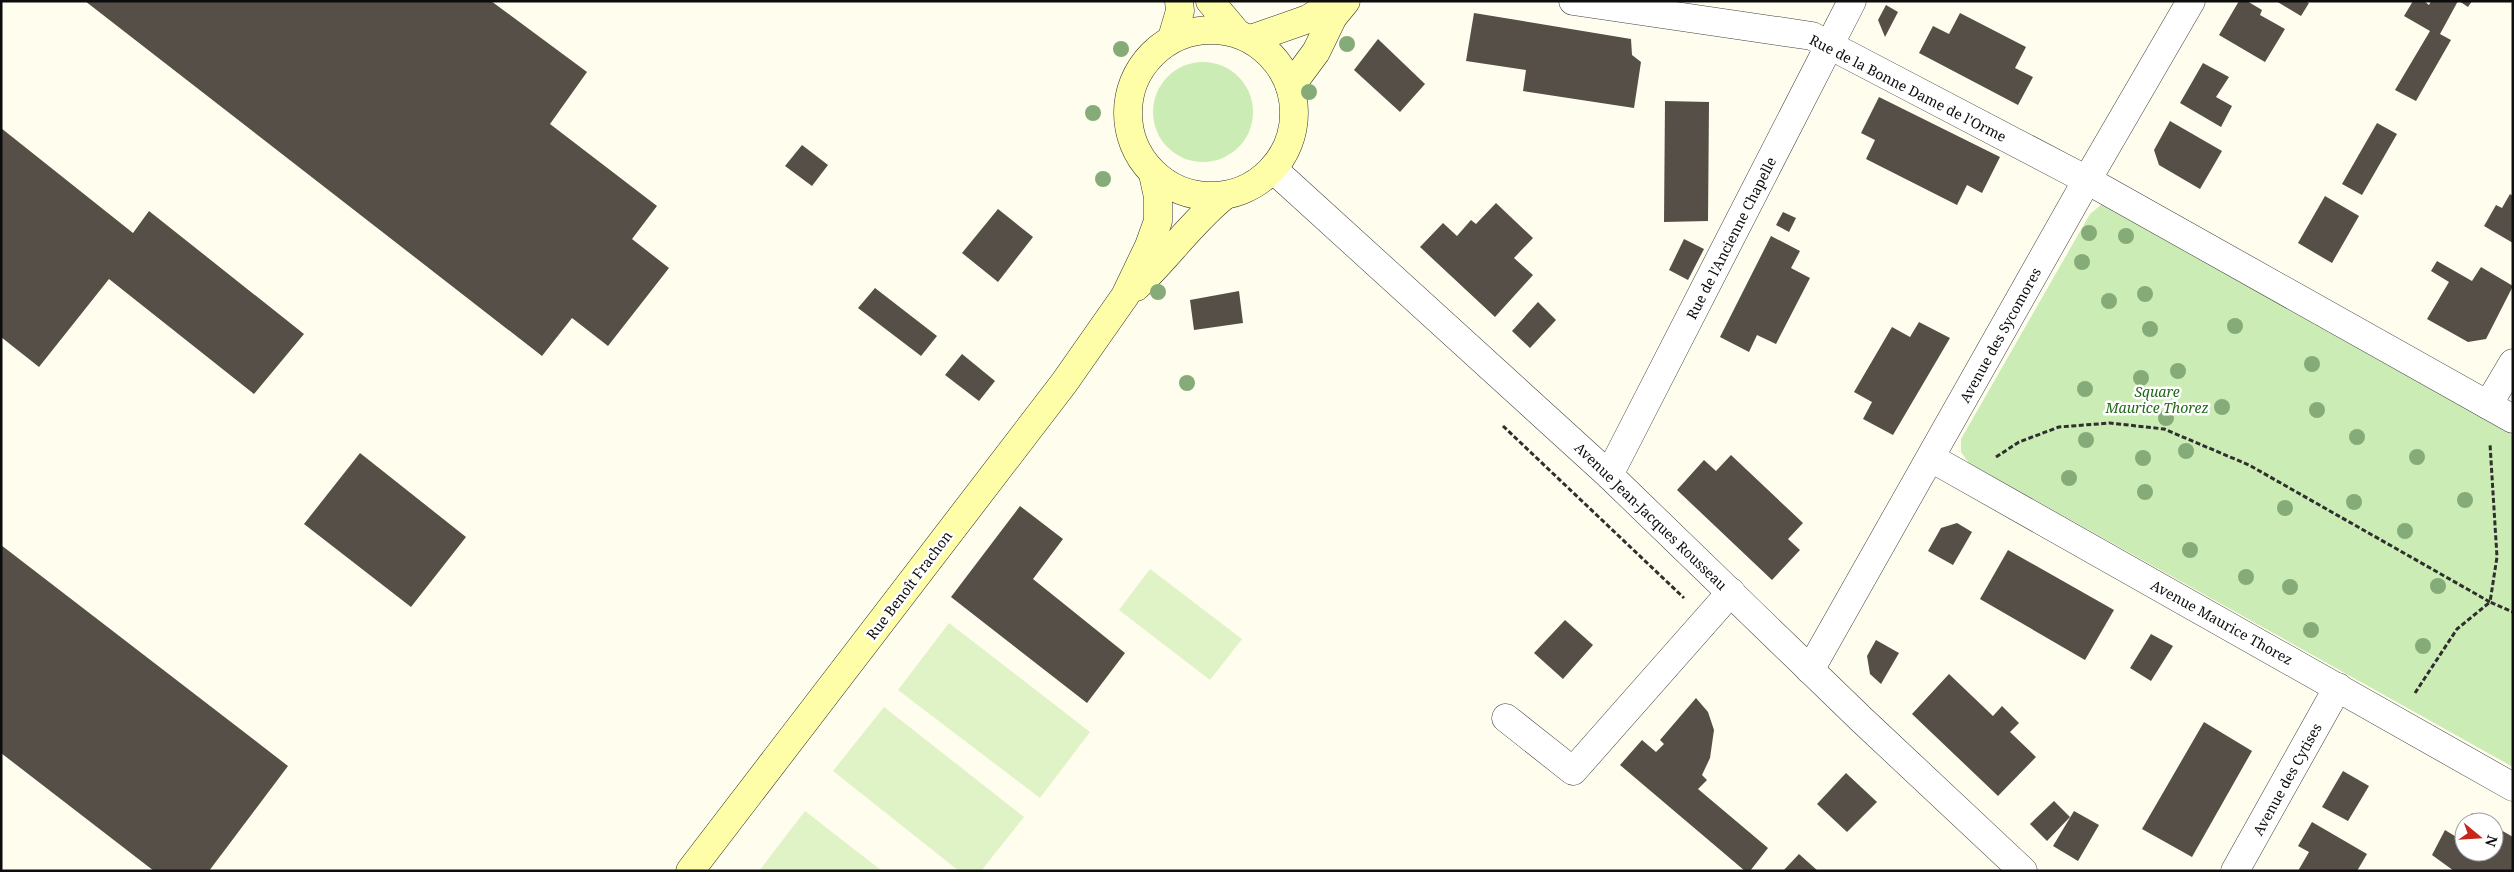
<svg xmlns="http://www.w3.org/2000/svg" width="2514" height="872" viewBox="0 0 2514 872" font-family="'Noto Serif',serif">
<rect width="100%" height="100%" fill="#fffded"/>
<g fill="#cbecb4">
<circle cx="1203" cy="112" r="50"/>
<path d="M2102 204 2118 206 2513 436V767L1969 463 1961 452V439L2090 214Z"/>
</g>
<g fill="#dff3c6">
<path d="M1150 569 1242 639 1210 680 1119 610Z"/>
<path d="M949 623 1090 732 1040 798 898 690Z"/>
<path d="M884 707 1024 817 981 871H959L833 771Z"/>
<path d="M805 811 882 871H759Z"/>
</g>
<g fill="#564f48">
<path d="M85 1H491L587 72 550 124 657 206 632 239 669 268 608 346 572 318 542 356Z"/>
<path d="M2239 1H2247L2262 10 2260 15 2285 29 2265 62 2219 35Z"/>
<path d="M2276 1H2305L2309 3 2301 16Z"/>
<path d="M2413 1H2424L2429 5 2431 1H2458L2440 34 2451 40 2416 101 2395 90 2430 31 2404 16Z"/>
<path d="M2459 1H2472L2468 7Z"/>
<path d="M1886 5 1898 12 1885 37 1878 20Z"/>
<path d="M1474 13 1631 39 1632 55 1641 62 1634 108 1523 91 1526 70 1466 61Z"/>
<path d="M1960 13 2026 47 2015 68 2033 77 2018 105 1919 53 1933 26 1949 34Z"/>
<path d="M1378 39 1425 84 1400 112 1354 70Z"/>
<path d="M2203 63 2229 77 2216 97 2232 106 2221 127 2180 103Z"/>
<path d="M1879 97 2000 157 1982 193 1967 185 1957 205 1866 159 1875 140 1861 133Z"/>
<path d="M1665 101 1709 102 1708 221 1664 222Z"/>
<path d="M2170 121 2222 151 2200 189 2159 165 2154 150Z"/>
<path d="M2377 123 2397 134 2362 195 2342 184Z"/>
<path d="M1 128 133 233 149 211 304 334 254 394 109 279 39 367 1 337Z"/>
<path d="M802 145 828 165 812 186 785 166Z"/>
<path d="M2510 194 2513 196V243L2484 226 2496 205 2502 208Z"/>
<path d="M2325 196 2359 216 2332 263 2298 243Z"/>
<path d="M1496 203 1533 238 1514 258 1533 275 1495 317 1420 247 1443 223 1457 236 1471 220 1476 224Z"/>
<path d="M998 209 1033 237 998 282 962 253Z"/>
<path d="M1783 212 1796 218 1789 232 1776 225Z"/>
<path d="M1771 236 1800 251 1791 268 1810 278 1776 344 1757 335 1749 352 1720 337Z"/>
<path d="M1684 239 1704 249 1688 280 1669 270Z"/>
<path d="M2437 261 2472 281 2481 267 2513 286 2486 339 2468 342 2427 319 2449 282 2431 271Z"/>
<path d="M875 288 937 336 921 356 858 308Z"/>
<path d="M1239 291 1243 323 1194 330 1190 300Z"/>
<path d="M1538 302 1556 320 1530 348 1512 331Z"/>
<path d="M1919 322 1950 338 1893 435 1863 419 1872 402 1854 392 1892 327 1910 337Z"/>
<path d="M962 354 995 381 979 401 945 375Z"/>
<path d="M360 453 466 537 411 607 304 524Z"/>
<path d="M1731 455 1803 523 1788 539 1800 550 1772 580 1677 490 1704 460 1716 471Z"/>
<path d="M1020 506 1063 539 1033 579 1125 653 1087 703 951 597Z"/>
<path d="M1957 523 1972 532 1953 565 1928 551 1941 528Z"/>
<path d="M1 545 288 766 209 871H154L1 753Z"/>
<path d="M2008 550 2114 610 2085 660 1980 599Z"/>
<path d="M1565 620 1593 645 1563 679 1534 653Z"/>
<path d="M2151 634 2173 646 2151 681 2130 668Z"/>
<path d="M1876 640 1899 653 1881 684 1870 674 1867 656Z"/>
<path d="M1949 674 1993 716 2002 706 2019 723 2010 732 2036 757 1998 796 1912 714Z"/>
<path d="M1696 698 1708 712 1714 730 1710 758 1702 775 1707 780 1698 789 1768 848 1750 871H1745L1620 765 1642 740 1656 752 1664 744 1660 740Z"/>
<path d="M2204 722 2252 751 2192 857 2142 829Z"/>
<path d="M2343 771 2369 786 2348 821 2322 807Z"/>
<path d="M1846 773 1877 802 1847 832 1817 804Z"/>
<path d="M2054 801 2070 817 2047 841 2030 824Z"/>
<path d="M2074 811 2099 825 2078 861 2053 846Z"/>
<path d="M2472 813 2487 822H2467Z"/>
<path d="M2312 822 2367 854 2357 871H2298L2309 852 2298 846Z"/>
<path d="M2494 826 2513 837V871H2454L2432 855 2445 830 2458 838 2464 827V852H2494Z"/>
<path d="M1799 854 1818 871H1783Z"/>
</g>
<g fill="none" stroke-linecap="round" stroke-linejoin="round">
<g stroke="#404040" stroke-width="29">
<g id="minor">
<path d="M1573 1 1812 36 2087 180 2513 419"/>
<path d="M2488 405 2513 363"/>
<path d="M1931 458 2513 787"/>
<path d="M1609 475 1852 1"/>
<path d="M1810 670 2087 180 2191 1"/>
<path d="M1506 718 1573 771 1731 592"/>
<path d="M2235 871 2338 687"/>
</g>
</g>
<g stroke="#404040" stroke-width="29">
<path id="tertiary" d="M1273 169 1609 475 1861 719 2023 871"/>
</g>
<g stroke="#2f2f2f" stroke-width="29">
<g id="secondary">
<path d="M1210 1 1236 32"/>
<circle cx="1211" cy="113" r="83"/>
<path d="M1172 38 1180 11 1179 1"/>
<path d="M1251 39 1308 19 1337 1"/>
<path d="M1290 87 1316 52 1333 17 1346 1"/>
<path d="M1136 287C1167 258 1191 223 1224 196"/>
<path d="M690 871 1064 383 1125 296 1149 246 1158 221V197L1153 174"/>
</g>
</g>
<g stroke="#2f2f2f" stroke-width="3" stroke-dasharray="5 2.5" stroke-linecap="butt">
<path d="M1503 426 1684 598"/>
<path d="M1996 457 2019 442 2059 427 2110 423 2164 429 2249 465 2490 602 2497 557 2490 444"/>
<path d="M2415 693 2457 629 2490 602 2513 612"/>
</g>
<use href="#minor" stroke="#fff" stroke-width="28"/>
<use href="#tertiary" stroke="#fff" stroke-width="28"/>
<use href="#secondary" stroke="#fffea8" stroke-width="28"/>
</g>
<g fill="#85ac78">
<circle cx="1347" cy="44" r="8"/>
<circle cx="1121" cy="49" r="8"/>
<circle cx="1309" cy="92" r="8"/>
<circle cx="1093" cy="113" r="8"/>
<circle cx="1103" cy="179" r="8"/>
<circle cx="2089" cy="233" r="8"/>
<circle cx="2126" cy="236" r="8"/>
<circle cx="2082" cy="262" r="8"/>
<circle cx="1158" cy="292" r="8"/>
<circle cx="2145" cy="294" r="8"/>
<circle cx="2109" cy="301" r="8"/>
<circle cx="2235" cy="326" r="8"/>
<circle cx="2150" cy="329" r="8"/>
<circle cx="2312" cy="364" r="8"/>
<circle cx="2178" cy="371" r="8"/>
<circle cx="2141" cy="378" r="8"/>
<circle cx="1187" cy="383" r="8"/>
<circle cx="2085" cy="389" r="8"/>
<circle cx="2222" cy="407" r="8"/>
<circle cx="2317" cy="410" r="8"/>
<circle cx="2166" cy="418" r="8"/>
<circle cx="2357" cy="437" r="8"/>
<circle cx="2086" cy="440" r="8"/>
<circle cx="2186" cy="451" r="8"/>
<circle cx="2417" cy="457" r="8"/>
<circle cx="2143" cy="458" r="8"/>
<circle cx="2069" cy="478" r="8"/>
<circle cx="2145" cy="492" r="8"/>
<circle cx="2465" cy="500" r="8"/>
<circle cx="2354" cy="502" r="8"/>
<circle cx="2285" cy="508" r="8"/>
<circle cx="2405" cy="531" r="8"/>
<circle cx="2190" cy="550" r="8"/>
<circle cx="2246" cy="577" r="8"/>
<circle cx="2438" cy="586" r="8"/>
<circle cx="2290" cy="587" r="8"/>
<circle cx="2311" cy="630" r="8"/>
<circle cx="2423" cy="646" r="8"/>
</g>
<g text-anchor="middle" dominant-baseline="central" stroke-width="5" stroke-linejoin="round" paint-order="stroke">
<g font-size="14" fill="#0d0d0d" stroke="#fff">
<text transform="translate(1908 88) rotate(27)">Rue de la Bonne Dame de l'Orme</text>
<text transform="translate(1731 238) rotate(-63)">Rue de l'Ancienne Chapelle</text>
<text transform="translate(2000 335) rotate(-61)">Avenue des Sycomores</text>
<text transform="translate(1651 516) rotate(44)">Avenue Jean-Jacques Rousseau</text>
<text transform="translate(909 585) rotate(-53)">Rue Benoît Frachon</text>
<text transform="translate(2222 622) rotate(29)">Avenue Maurice Thorez</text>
<text transform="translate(2287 779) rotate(-61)">Avenue des Cytises</text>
</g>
<g font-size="14" font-style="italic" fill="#216918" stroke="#fff">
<text x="2157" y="391">Square<tspan x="2157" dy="16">Maurice Thorez</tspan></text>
</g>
</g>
<rect width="2514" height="872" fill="none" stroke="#0d0d0d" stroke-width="5"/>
<g transform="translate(2479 837) rotate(108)"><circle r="24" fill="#ffffff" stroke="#9e9e9e"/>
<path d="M0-4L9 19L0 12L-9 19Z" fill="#c7241b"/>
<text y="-8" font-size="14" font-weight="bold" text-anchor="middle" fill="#0d0d0d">N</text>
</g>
</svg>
